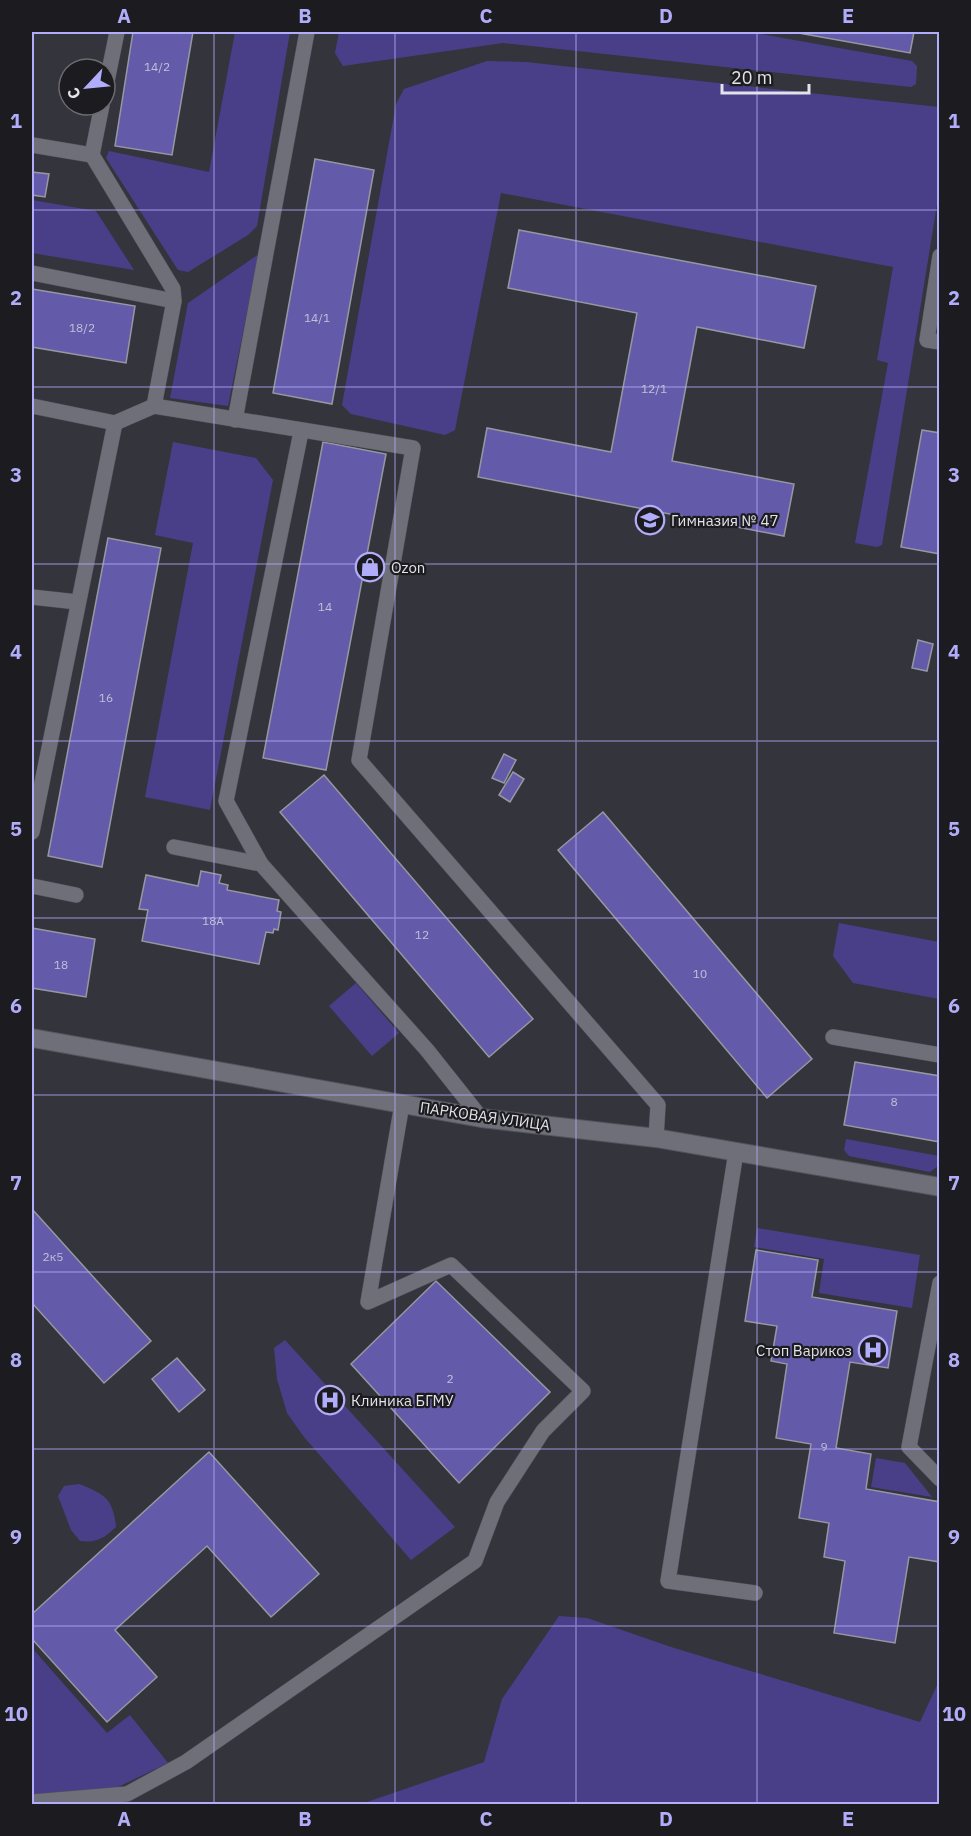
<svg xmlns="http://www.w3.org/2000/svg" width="971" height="1836" viewBox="0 0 971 1836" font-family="'IBM Plex Sans',sans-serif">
<rect width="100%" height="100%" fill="#34343d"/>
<g fill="#493f89">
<path d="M235 32H290L257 226 248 235 188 272 178 270 106 158 109 151 209 172Z"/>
<path d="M339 32H750L912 61 917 66 916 84 911 87 503 43 343 66 335 53Z"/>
<path d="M487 61 526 62 939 107V192L882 545 877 547 855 543 888 363 877 360 893 267 501 193 455 430 445 435 351 414 342 405 396 104 404 89Z"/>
<path d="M32 200 96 211 134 270 32 253Z"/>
<path d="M259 254 228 406 170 398 188 303Z"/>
<path d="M173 442 256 458 273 480 210 810 145 797 193 543 155 535Z"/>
<path d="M839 923 939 942V999L853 983 833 956Z"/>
<path d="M356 983 399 1033 372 1056 329 1006Z"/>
<path d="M846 1139 939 1156 938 1166 930 1172 849 1156 844 1150Z"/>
<path d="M757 1228 920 1255 912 1308 819 1293 824 1259 754 1247Z"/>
<path d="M285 1340 455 1527 411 1560 304 1437 287 1413 277 1379 274 1348Z"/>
<path d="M876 1458 905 1463 932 1497 871 1487Z"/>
<path d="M79 1484C105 1494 113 1499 116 1527 104 1538 97 1543 80 1541L71 1530 58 1496 64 1486Z"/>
<path d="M559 1616 587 1618 674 1648 920 1722 939 1681V1804H361L484 1762 502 1699Z"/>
<path d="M32 1648 107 1733 130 1715 168 1763 116 1788 32 1796Z"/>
</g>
<g fill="#635ba9" stroke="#9797a1" stroke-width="1.5">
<path d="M133 32H193L172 155 115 146Z"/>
<path d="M793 32H914L910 53Z"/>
<path d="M315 159 374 170 332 404 273 393Z"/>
<path d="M32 172 49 174 45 197 32 195Z"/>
<path d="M519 230 816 286 804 348 697 327 672 461 794 484 784 536 478 477 487 428 611 452 637 313 508 288Z"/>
<path d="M32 289 135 306 126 363 32 347Z"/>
<path d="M922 430 940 433V554L901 547Z"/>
<path d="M323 442 386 454 326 770 263 758Z"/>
<path d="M108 538 161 548 102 867 48 856Z"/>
<path d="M918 640 933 644 927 671 912 668Z"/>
<path d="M504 754 516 760 504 783 492 778Z"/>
<path d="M513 772 524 779 510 802 499 795Z"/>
<path d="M324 775 533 1019 489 1057 280 812Z"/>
<path d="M603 812 812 1059 767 1098 558 850Z"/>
<path d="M201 871 221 875 219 883 228 885 227 890 279 900 277 911 281 912 278 930 274 929 273 933 266 932 259 964 142 941 148 910 139 909 146 875 198 886Z"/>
<path d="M32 928 95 939 86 997 32 988Z"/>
<path d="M855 1062 940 1076V1142L844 1125Z"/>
<path d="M32 1209 151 1341 104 1383 32 1303Z"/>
<path d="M756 1250 818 1260 812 1297 897 1311 888 1368 850 1362 836 1448 871 1454 866 1489 940 1502V1562L909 1557 895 1643 834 1633 845 1561 824 1557 829 1523 799 1518 811 1444 776 1438 787 1364 771 1361 777 1326 745 1321Z"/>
<path d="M436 1281 550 1392 459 1483 351 1364Z"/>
<path d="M177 1358 205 1390 179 1412 152 1379Z"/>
<path d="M209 1452 319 1574 271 1617 207 1546 115 1630 157 1677 107 1722 32 1639V1614Z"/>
</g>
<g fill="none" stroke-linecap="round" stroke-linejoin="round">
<g stroke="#53535a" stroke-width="16">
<g id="lane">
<path d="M105 91 117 32"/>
<path d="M32 145 92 155"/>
<path d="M940 256 927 340 940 342"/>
<path d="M32 273 174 301"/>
<path d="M32 406 115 423"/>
<path d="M154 406 413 448 359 760 658 1105 656 1138"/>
<path d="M235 420 307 32"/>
<path d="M32 597 77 602"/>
<path d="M32 832 115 423 154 406 174 301 173 289 92 155 102 105"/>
<path d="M174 847 261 864 427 1050 481 1118"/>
<path d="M261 864 226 801 301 432"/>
<path d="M32 886 76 895"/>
<path d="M833 1037 940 1055"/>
<path d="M736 1152 668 1581 755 1593"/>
<path d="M940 1283 909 1447 940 1479"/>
<path d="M32 1802 127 1794 186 1762 475 1561 497 1502 543 1431 583 1391 451 1265 368 1302 402 1104"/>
</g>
</g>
<g stroke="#53535a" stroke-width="20">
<path id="street" d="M32 1038 481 1118 656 1138 940 1187"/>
</g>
<use href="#lane" stroke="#6f6f79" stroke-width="15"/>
<use href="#street" stroke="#6f6f79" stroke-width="18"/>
</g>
<path fill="none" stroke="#b2adfa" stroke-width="1.5" stroke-opacity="0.55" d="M214 32V1804M395 32V1804M576 32V1804M757 32V1804M32 210H940M32 387H940M32 564H940M32 741H940M32 918H940M32 1095H940M32 1272H940M32 1449H940M32 1626H940"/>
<defs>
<g id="school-ring" transform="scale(1.5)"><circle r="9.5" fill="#1c1c20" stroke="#b2adfa" stroke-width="1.5"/><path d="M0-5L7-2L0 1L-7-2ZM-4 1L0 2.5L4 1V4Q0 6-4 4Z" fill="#b2adfa"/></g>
<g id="shop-ring" transform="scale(1.5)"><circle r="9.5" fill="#1c1c20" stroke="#b2adfa" stroke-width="1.5"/><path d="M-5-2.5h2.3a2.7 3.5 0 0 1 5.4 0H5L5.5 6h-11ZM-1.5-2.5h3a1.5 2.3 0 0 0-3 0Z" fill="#b2adfa"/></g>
<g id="hospital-ring" transform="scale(1.5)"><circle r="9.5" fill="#1c1c20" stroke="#b2adfa" stroke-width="1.5"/><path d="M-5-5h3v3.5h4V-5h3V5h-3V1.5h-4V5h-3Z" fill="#b2adfa"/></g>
</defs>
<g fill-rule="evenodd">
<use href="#school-ring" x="650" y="520"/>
<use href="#shop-ring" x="370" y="567"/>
<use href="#hospital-ring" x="873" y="1350"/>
<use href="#hospital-ring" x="330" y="1400"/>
</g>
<g text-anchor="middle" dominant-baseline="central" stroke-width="4.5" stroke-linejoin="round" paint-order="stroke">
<g font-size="12" fill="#c2c0d8">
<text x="157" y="66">14/2</text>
<text x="317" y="317">14/1</text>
<text x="82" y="327">18/2</text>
<text x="654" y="388">12/1</text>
<text x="325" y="606">14</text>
<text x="106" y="697">16</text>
<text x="213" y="920">18А</text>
<text x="422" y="934">12</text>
<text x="61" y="964">18</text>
<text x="700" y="973">10</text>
<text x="894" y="1101">8</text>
<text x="53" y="1256">2к5</text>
<text x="450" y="1378">2</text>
<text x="824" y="1446">9</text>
</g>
<g font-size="15" fill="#e2e2e8" stroke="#1c1c20" text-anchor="start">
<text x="671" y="520">Гимназия № 47</text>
<text x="391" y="567">Ozon</text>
<text x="852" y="1350" text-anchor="end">Стоп Варикоз</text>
<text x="351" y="1400">Клиника БГМУ</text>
</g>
<g font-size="15" fill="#e2e2e8" stroke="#1c1c20">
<text transform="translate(485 1116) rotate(8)">ПАРКОВАЯ УЛИЦА</text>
</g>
</g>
<rect width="971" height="1836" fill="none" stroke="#1c1c20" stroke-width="66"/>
<g transform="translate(87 87) rotate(244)"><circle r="28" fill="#1c1c20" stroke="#6b6b70" stroke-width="1.5"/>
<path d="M0-4.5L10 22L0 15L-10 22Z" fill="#b2adfa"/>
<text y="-9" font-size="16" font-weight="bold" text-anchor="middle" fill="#e2e2e8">С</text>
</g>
<path d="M722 84v9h87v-9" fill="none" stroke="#e2e2e8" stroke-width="3"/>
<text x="731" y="84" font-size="18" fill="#e2e2e8" stroke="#1c1c20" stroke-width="4.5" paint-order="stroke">20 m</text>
<rect x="33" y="33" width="905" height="1770" fill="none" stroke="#b2adfa" stroke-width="2"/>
<g font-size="20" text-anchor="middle" font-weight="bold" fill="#b2adfa">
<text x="124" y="23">A</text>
<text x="305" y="23">B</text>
<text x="486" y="23">C</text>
<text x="666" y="23">D</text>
<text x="848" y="23">E</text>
<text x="16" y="128">1</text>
<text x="954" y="128">1</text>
<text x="16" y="305">2</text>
<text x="954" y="305">2</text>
<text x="16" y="482">3</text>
<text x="954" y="482">3</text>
<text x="16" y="659">4</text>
<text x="954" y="659">4</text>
<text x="16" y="836">5</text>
<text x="954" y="836">5</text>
<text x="16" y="1013">6</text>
<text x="954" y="1013">6</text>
<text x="16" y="1190">7</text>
<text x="954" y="1190">7</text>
<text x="16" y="1367">8</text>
<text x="954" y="1367">8</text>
<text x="16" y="1544">9</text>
<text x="954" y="1544">9</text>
<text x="16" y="1721">10</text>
<text x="954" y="1721">10</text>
<text x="124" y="1826">A</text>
<text x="305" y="1826">B</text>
<text x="486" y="1826">C</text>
<text x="666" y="1826">D</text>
<text x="848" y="1826">E</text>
</g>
</svg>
